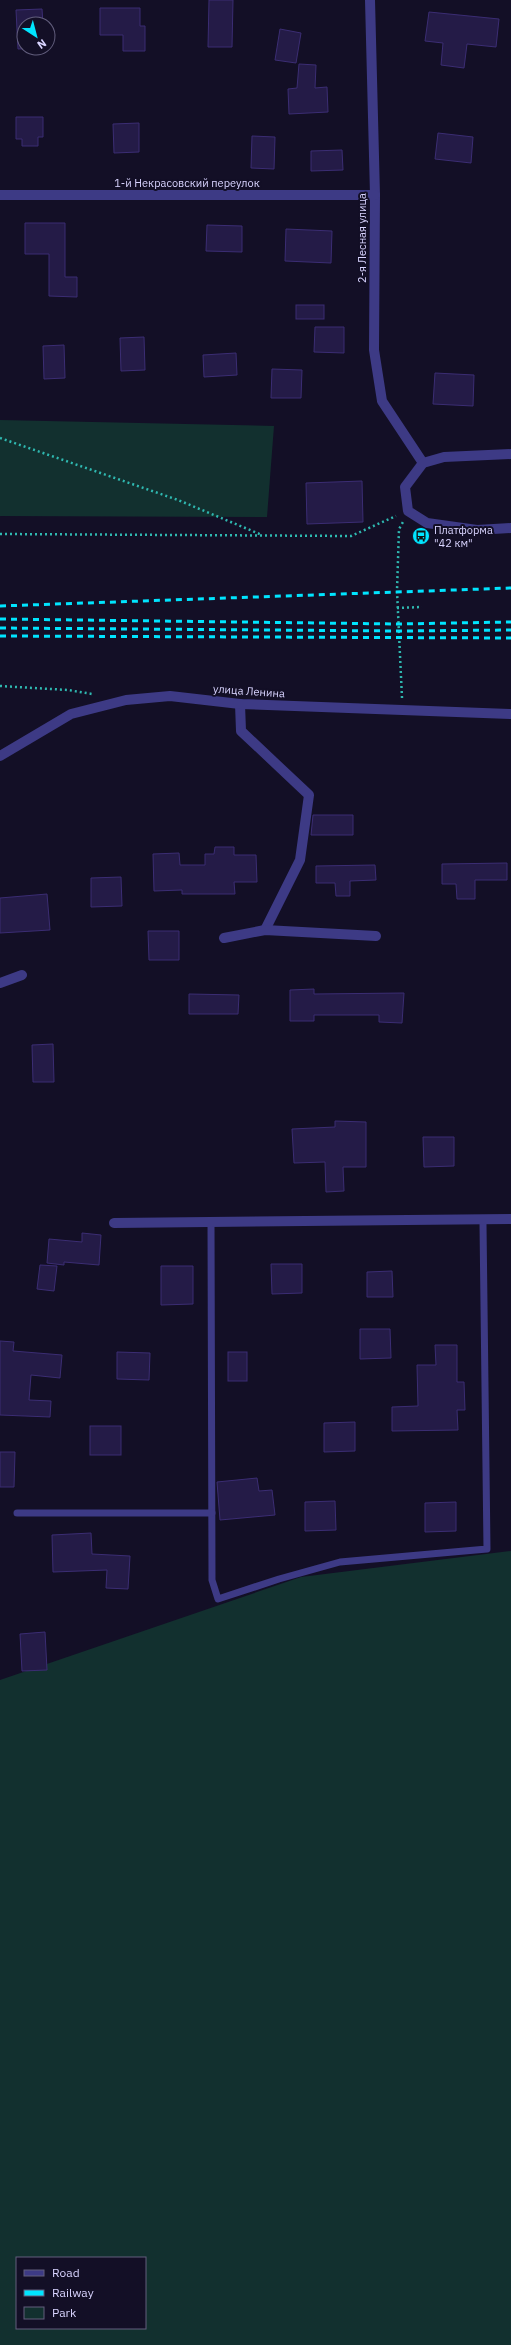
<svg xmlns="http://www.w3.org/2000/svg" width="511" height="2345" viewBox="0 0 511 2345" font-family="'IBM Plex Sans',sans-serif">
<rect width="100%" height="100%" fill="#130f26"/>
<g fill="#12302f" fill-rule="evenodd">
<path d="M0 420 274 426 267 517 0 516Z"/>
<path d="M511 1551V2345H0V1680L301 1577ZM17 2258H145V2328H17Z"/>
</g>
<g fill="#241b47" stroke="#3b2d73">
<path d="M209 0H233L232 47H208Z"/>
<path d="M100 8H140V26H145V51H123V35H100Z"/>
<path d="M42 9 43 24H24V48H43L18 49 16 10Z"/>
<path d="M429 12 499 19 496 47 467 44 464 68 441 65 443 43 425 41Z"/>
<path d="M280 29 301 33 296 63 275 60Z"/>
<path d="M299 64 316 65 315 88 327 87 328 112 289 114 288 89 297 88Z"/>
<path d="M16 117H43V137H38V146H22V139H16Z"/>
<path d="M139 123V152L114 153 113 124Z"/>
<path d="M438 133 473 137 471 163 435 159Z"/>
<path d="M252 136 275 137 274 169 251 168Z"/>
<path d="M342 150 343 170 311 171V151Z"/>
<path d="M25 223H65V277H77V297L49 296V254H25Z"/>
<path d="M207 225 242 226V252L206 251Z"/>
<path d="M286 229 332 231 331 263 285 261Z"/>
<rect x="296" y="305" width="28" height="14"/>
<path d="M315 327H344V353L314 352Z"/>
<path d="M144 337 145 370 121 371 120 338Z"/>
<path d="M64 345 65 378 44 379 43 346Z"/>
<path d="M236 353 237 375 204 377 203 355Z"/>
<path d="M272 369 302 370 301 398H271Z"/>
<path d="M435 373 474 375 473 406 433 404Z"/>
<path d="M362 481 363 522 307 524 306 483Z"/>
<path d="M313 815H353V835H311Z"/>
<path d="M215 847H234V855H256L257 882H234L235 894H182V890L154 891 153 854 179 853 180 865H205V854H214Z"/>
<path d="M507 863V880H475V899H457L456 884H442V864Z"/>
<path d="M375 865 376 880 350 881V896H336L335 883H316V866Z"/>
<path d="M121 877 122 906 91 907V878Z"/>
<path d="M47 894 50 930 0 933V898Z"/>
<path d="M148 931H179V960H149Z"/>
<path d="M314 989V994L404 993 402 1023 379 1022V1015H314V1021H290V990Z"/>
<path d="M189 994 239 995 238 1014H189Z"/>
<path d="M53 1044 54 1082H33L32 1045Z"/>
<path d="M335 1121 366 1122V1167H343L344 1191 326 1192 325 1162 294 1163 292 1129 335 1127Z"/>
<path d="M423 1137H454V1166L424 1167Z"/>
<path d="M82 1233 101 1235 99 1265 64 1262V1265L47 1263 49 1239 82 1242Z"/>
<path d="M271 1264H302V1293L272 1294Z"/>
<path d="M40 1265 57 1266 54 1291 37 1289Z"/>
<path d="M161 1266H193V1304L161 1305Z"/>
<path d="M392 1271 393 1297H367V1272Z"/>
<path d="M360 1329H390L391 1358 360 1359Z"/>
<path d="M0 1341 14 1342 13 1351 62 1355 60 1378 31 1375 29 1400 51 1401 50 1417 0 1415Z"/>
<path d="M435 1345H457V1382H464L465 1410H457L458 1430 392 1431V1407L418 1406 417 1365H436Z"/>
<path d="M117 1352 150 1353 149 1380 117 1379Z"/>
<rect x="228" y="1352" width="19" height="29"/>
<path d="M355 1422V1451L324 1452V1423Z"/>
<rect x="90" y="1426" width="31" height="29"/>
<path d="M0 1452H15L14 1487H0Z"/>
<path d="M257 1478 259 1491 272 1490 275 1515 220 1520 217 1482Z"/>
<path d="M335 1501 336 1530 305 1531V1502Z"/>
<path d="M456 1502V1531L425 1532V1503Z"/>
<path d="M91 1533 92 1554 130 1556 128 1589 106 1588 107 1570 53 1572 52 1535Z"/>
<path d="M45 1632 47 1670 22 1671 20 1634Z"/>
</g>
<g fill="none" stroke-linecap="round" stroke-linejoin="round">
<g stroke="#2fb8b0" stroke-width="2.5" stroke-dasharray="2 3" stroke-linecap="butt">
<path d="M0 438 178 500 262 535"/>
<path d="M0 534 351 536 396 516"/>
<path d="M397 608 422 607"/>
<path d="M0 686 68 690 92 694"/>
<path d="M402 698 397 591 399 529 403 522"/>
</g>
<g stroke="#3d3a85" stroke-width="7">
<path d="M211 1221 212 1580 218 1599 279 1579 340 1562 487 1549 483 1224"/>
<path d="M17 1513H212"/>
</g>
<g stroke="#3d3a85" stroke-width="10">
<path d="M370 0 375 195 374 350 382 401 423 463"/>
<path d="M0 195H375"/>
<path d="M511 454 444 457 423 463 405 487 408 511 427 523 477 530 511 528"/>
<path d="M240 704 241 731 309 795 300 860 265 930"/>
<path d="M0 756 71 714 126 700 170 696 240 704 511 714"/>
<path d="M224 938 265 930 376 936"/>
<path d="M0 983 22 975"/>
<path d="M114 1223 511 1219"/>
</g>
<g stroke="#00e5ff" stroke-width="3" stroke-dasharray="6 5" stroke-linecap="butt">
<path d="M0 606 511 588"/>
<path d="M0 619 398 624 511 622"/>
<path d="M0 628 399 631 511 630"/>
<path d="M0 636 511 638"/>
</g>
</g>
<defs>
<g id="bus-disc" transform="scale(0.9)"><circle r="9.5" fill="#00e5ff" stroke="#130f26"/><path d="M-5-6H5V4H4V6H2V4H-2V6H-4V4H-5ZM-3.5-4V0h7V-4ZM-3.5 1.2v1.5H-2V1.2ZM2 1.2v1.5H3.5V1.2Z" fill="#111"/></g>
</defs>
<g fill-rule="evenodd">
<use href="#bus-disc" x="421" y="536"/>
</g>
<g text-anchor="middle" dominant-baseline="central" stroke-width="4" stroke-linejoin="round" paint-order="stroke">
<g font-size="11" fill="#d9d4ff" stroke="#130f26">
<text x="187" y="183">1-й Некрасовский переулок</text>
<text transform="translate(362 238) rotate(-90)">2-я Лесная улица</text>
<text transform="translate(249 691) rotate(4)">улица Ленина</text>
</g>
<g font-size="11" fill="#d9d4ff" stroke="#130f26" text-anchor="start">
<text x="434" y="530">Платформа<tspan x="434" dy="13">"42 км"</tspan></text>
</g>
</g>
<rect x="16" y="2257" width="130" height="72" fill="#130f26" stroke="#625e7d"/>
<rect x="24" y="2270" width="20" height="6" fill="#3d3a85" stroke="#625e7d"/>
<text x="52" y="2277" font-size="12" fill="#d9d4ff">Road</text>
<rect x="24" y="2290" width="20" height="6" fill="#00e5ff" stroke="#625e7d"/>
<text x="52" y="2297" font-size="12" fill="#d9d4ff">Railway</text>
<rect x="24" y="2307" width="20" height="12" fill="#12302f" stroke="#625e7d"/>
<text x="52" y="2317" font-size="12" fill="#d9d4ff">Park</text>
<g transform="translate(36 36) rotate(144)"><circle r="19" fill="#130f26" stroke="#625e7d"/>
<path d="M0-3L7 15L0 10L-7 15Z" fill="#00e5ff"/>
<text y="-6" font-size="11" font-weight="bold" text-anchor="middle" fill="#d9d4ff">N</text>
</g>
</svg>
